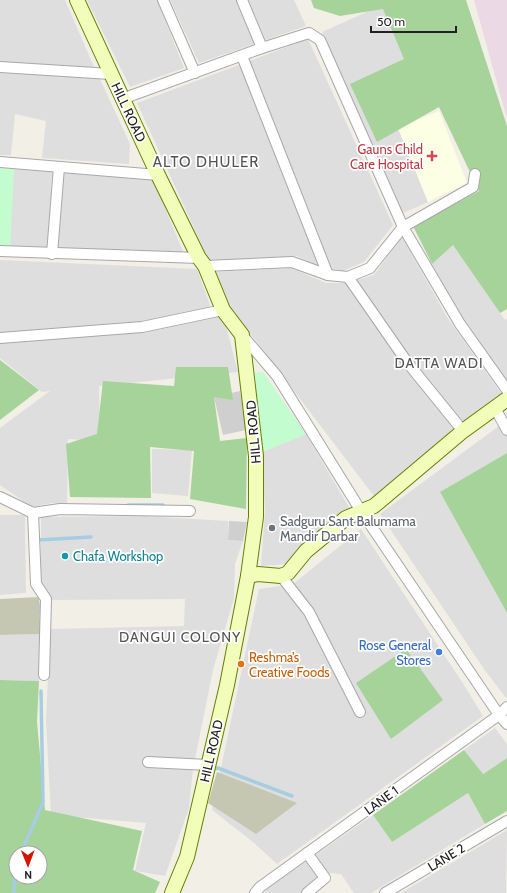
<svg xmlns="http://www.w3.org/2000/svg" width="507" height="893" viewBox="0 0 507 893" font-family="Cabin,sans-serif">
<rect width="100%" height="100%" fill="#f2efe7"/>
<g fill="#dfdede">
<path d="M0 0H65L94 67 18 65 0 62Z"/>
<path d="M87 0H157L184 68 130 87Z"/>
<path d="M170 0H294L306 26 199 63Z"/>
<path d="M391 1 422 72 398 128 428 202 403 213 322 32Z"/>
<path d="M308 39 393 225 364 262 343 271 313 264 297 256 210 263 137 103Z"/>
<path d="M0 73 99 77 130 144 129 164 42 158 46 121 15 114 11 155H0Z"/>
<path d="M14 169 52 172 49 250 10 248 11 200Z"/>
<path d="M62 173 153 179 184 254 55 253Z"/>
<path d="M402 237 447 317 503 396 374 496 230 307 214 272 291 268 326 283H347L374 275Z"/>
<path d="M453 245 500 313 505 320 507 319V382L461 317 432 264Z"/>
<path d="M0 260 197 269 211 308 226 326 238 372 99 386 100 441 68 439 67 504 52 503 32 507 0 485V428L50 391 42 392 0 358Z"/>
<path d="M507 420V453L440 492 507 613V696L506 698 484 669 380 514Z"/>
<path d="M306 434 350 509 305 541 290 564 261 566 265 511 262 452Z"/>
<path d="M152 449 192 450 188 496 152 493Z"/>
<path d="M0 515H25L26 593 0 595Z"/>
<path d="M142 516 228 521V540L243 541 235 564 234 598 213 670 195 759H148L147 768H193L189 808 165 876 135 871 146 823 51 815 46 721 50 629 184 626 185 599 48 600 41 583V517Z"/>
<path d="M361 529 464 685 483 716 277 864 253 842 212 810 259 589 293 584Z"/>
<path d="M40 634 39 681 0 680V635Z"/>
<path d="M495 728 507 744V758L482 774 464 750Z"/>
<path d="M468 793 485 824 371 893H354L341 874 329 873 301 893H264L268 888 373 815 392 842Z"/>
<path d="M507 830 506 893H401Z"/>
</g>
<path fill="#ebd9e6" d="M474 0H507V119Z"/>
<path fill="#fcffe3" d="M439 111 467 183 428 202 398 128Z"/>
<g fill="#cfcfcf">
<path d="M240 391 246 430 223 435 214 397Z"/>
<path d="M229 521 247 522 243 541 228 540Z"/>
</g>
<g fill="#c5c7b2">
<path d="M39 597 40 634 0 635V599Z"/>
<path d="M217 772 297 803 256 834 208 803Z"/>
</g>
<g fill="#a5d39a" fill-rule="evenodd">
<path d="M311 0H466L507 126V309L500 313 453 245 432 264 413 226 479 191 439 107 377 142 350 84 404 59 383 9 340 16 314 8Z"/>
<path d="M0 360 39 390 0 420Z"/>
<path d="M176 367H228L233 400 214 397 220 441 247 438 246 509 190 499 194 451 150 447 151 498 70 497 66 444 97 434 103 381 174 386Z"/>
<path d="M507 453V613L440 492Z"/>
<path d="M406 649 443 700 391 739 356 683Z"/>
<path d="M0 680 39 681 37 722 45 810 142 831 133 870 160 882 155 893H0ZM16 853H40V877H16Z"/>
<path d="M464 750 483 774 507 758V811L485 824 468 793 392 842 373 815Z"/>
</g>
<g fill="#c3fcce">
<path d="M0 168 14 169 10 248H0Z"/>
<path d="M263 372 306 434 262 452 255 373Z"/>
</g>
<g fill="none" stroke-linecap="round" stroke-linejoin="round">
<g stroke="#a6cde1" stroke-width="3.5">
<path d="M128 505H163"/>
<path d="M38 542V540L91 537"/>
<path d="M41 604V613"/>
<path d="M210 770 218 768 292 796"/>
<path d="M21 853 43 802 41 691"/>
<path d="M14 893 15 869 16 865"/>
</g>
<g stroke="#a8a8a8" stroke-width="12">
<g id="street">
<path d="M163 0 195 73"/>
<path d="M242 0 262 48"/>
<path d="M242 56 328 275"/>
<path d="M0 67 111 74"/>
<path d="M122 99 262 48 309 33 320 40 403 227 460 324 507 390"/>
<path d="M0 162 158 175"/>
<path d="M0 251 199 258"/>
<path d="M52 254 59 167"/>
<path d="M205 266 292 262 328 275 348 277 370 268 403 227 473 187 475 174"/>
<path d="M348 277 407 362 463 431"/>
<path d="M242 335 277 376 361 511 499 715 507 724"/>
<path d="M0 338 142 327 223 310"/>
<path d="M495 408 507 430"/>
<path d="M0 497 33 513 60 509 190 511"/>
<path d="M33 513 36 584 46 599 44 675"/>
<path d="M281 576 309 612 360 712"/>
<path d="M148 762 208 765"/>
<path d="M255 893 260 887 499 715 507 707"/>
<path d="M307 893 325 878 307 853"/>
<path d="M385 893 507 821"/>
</g>
</g>
<g stroke="#658000" stroke-width="16">
<g id="secondary">
<path d="M77 0 158 175 199 258 205 266 223 310 242 335 256 456V517L248 576 227 685 187 857 172 893"/>
<path d="M248 576 258 574 281 576 288 573 306 551 346 518 374 506 463 431 507 399"/>
</g>
</g>
<use href="#street" stroke="#fff" stroke-width="10"/>
<use href="#secondary" stroke="#f3fdba" stroke-width="14"/>
</g>
<path fill="#e0444e" stroke="#fff" stroke-width="1.5" d="M430 150h4v4h4v4h-4v4h-4v-4h-4v-4h4z"/>
<circle fill="#6b7280" stroke="#fff" stroke-width="1.5" cx="272" cy="528" r="4"/>
<circle fill="#0f9aa8" stroke="#fff" stroke-width="1.5" cx="65" cy="556" r="4"/>
<circle fill="#3f7fe0" stroke="#fff" stroke-width="1.5" cx="439" cy="652" r="4"/>
<circle fill="#e8710a" stroke="#fff" stroke-width="1.5" cx="241" cy="664" r="4"/>
<g text-anchor="middle" dominant-baseline="central" stroke-width="3.5" stroke-linejoin="round" paint-order="stroke">
<g font-size="13" fill="#212121" stroke="#fff">
<text transform="translate(129 112) rotate(65)">HILL ROAD</text>
<text transform="translate(253 432) rotate(-95)">HILL ROAD</text>
<text transform="translate(211 751) rotate(-77)">HILL ROAD</text>
<text transform="translate(381 800) rotate(-36)">LANE 1</text>
<text transform="translate(446 857) rotate(-31)">LANE 2</text>
</g>
<g font-size="13" fill="#be3a42" stroke="#fff" text-anchor="end">
<text x="423" y="149">Gauns Child<tspan x="423" dy="15">Care Hospital</tspan></text>
</g>
<g font-size="13" fill="#5b616d" stroke="#fff" text-anchor="start">
<text x="280" y="521">Sadguru Sant Balumama<tspan x="280" dy="15">Mandir Darbar</tspan></text>
</g>
<g font-size="13" fill="#0d838f" stroke="#fff" text-anchor="start">
<text x="73" y="556">Chafa Workshop</text>
</g>
<g font-size="13" fill="#366cbe" stroke="#fff" text-anchor="end">
<text x="431" y="645">Rose General<tspan x="431" dy="15">Stores</tspan></text>
</g>
<g font-size="13" fill="#c56008" stroke="#fff" text-anchor="start">
<text x="249" y="657">Reshma’s<tspan x="249" dy="15">Creative Foods</tspan></text>
</g>
<g font-size="14" letter-spacing="1" fill="#545454" stroke="#fff">
<text x="439" y="363">DATTA WADI</text>
<text x="180" y="637">DANGUI COLONY</text>
</g>
<g font-size="15" letter-spacing="1" fill="#545454" stroke="#fff">
<text x="206" y="162">ALTO DHULER</text>
</g>
</g>
<g transform="translate(28 865) rotate(179)"><circle r="19" fill="#ffffff" stroke="#a6a6a6"/>
<path d="M0-3L7 15L0 10L-7 15Z" fill="#d21600"/>
<text y="-6" font-size="11" font-weight="bold" text-anchor="middle" fill="#212121">N</text>
</g>
<path d="M371 26v6h85v-6" fill="none" stroke="#212121" stroke-width="2"/>
<text x="377" y="26" font-size="12" fill="#212121" stroke="#ffffff" stroke-width="3" paint-order="stroke">50 m</text>
</svg>
